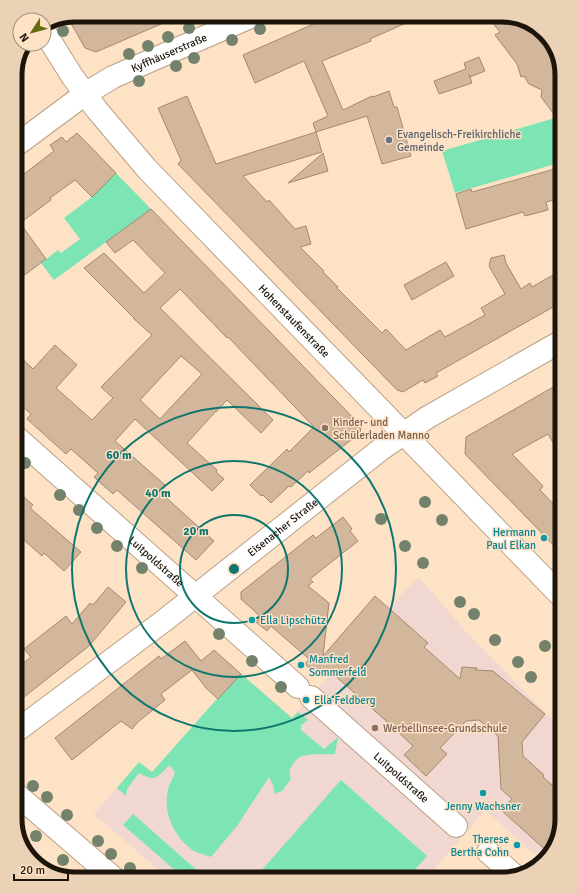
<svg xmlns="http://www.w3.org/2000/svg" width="577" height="894" viewBox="0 0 577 894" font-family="Signika,sans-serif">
<rect width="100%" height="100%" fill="#fde2c6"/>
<path fill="#f0d7d0" d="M419 577 467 633 562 730V822L552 851 542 860 485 810 426 879H169L94 814 139 762 152 772 240 673 292 718 389 608Z"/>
<g fill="#7ce5b3">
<path d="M555 118 562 143V162L455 193 442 151Z"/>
<path d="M116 173 151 209 54 280 41 263 58 250 61 253 80 239 64 218 92 197Z"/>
<path d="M240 673 292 718 298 712 308 720 301 725V730L324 749 338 737 335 754C325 755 307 753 300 757 297 759 295 761 293 764 289 769 289 773 291 779L282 791 275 794 273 785 269 777 237 826 211 857C207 855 201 854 196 852 176 841 162 813 168 790 169 784 173 778 175 773L170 765C156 777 158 783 139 773L127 789 126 796 117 788 139 762 152 772Z"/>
<path d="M341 780 427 856 407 879H254Z"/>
<path d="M133 814 207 879H185L123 825Z"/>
</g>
<g fill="#d2b79c" stroke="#a38970" fill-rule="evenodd">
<path d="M75 15H182L96 52 85 48 68 18Z"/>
<path d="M334 15H337L340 21 355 15H424L370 39 371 41 322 61 343 110 372 96 373 97 389 91 394 107H397L411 156 382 164 367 116 316 132 313 123 328 116 304 61 255 83 243 55Z"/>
<path d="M486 15H506L530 23 558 60 562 75V125L541 97 542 90 529 84 524 76 521 77 517 64 495 35 500 32Z"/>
<path d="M479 57 485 71 470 77 469 74 472 83 439 94 434 81 466 69 464 63Z"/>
<path d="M187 96 216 164 316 132 322 152 243 176 267 202 269 200 295 229 306 226 311 244 300 247 324 271 323 272 338 287 337 288 382 333 386 329 406 350 440 330 445 337 485 315 481 308 505 294 489 266 491 258 504 255 506 263 521 289 530 283 532 287 562 270V302L436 373 438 376 425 383 423 380 403 392 397 390 178 164 181 160 158 108Z"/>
<path d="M77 133 116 173 92 197 75 180 50 198 51 200 20 223 46 259 15 282V181L54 151 50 145 62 137 66 142Z"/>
<path d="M323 153 328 171 288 183Z"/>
<path d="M562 167V198L546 202 548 210 525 216 523 212 466 229 456 194 471 189 472 192Z"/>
<path d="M151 209 361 426 360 433 309 473 308 471 291 487 289 486 271 503 263 495 261 496 250 485 287 449 289 452 314 427 228 337 227 338 180 289 160 308 273 420 261 433 227 400 216 412V411L187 443 217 470 216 472 224 479 212 491 135 419 115 441 165 485 160 492 214 541 196 560 117 490 113 494 94 477 98 473 71 449 66 454 27 419 31 414 15 400V352L33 369 55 345 77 365 56 388 92 420 113 398 101 387 152 335 134 319V318L84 268 104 253 144 293 165 273 133 240 115 253 106 242ZM181 356 202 374 172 406 160 419 140 400Z"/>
<path d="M446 262 454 276 412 300 404 285Z"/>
<path d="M562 382V408L554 413 562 428V458L548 434 512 454 543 486 540 490 562 513V554L465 454 466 437Z"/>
<path d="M15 489 33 505 30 508 81 552 64 571 44 553 42 556 15 532Z"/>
<path d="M343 517 352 529 350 531 358 541 310 579 313 582 308 586 329 603 323 656 375 596 428 643 424 647 460 679 462 667 477 668 476 670 493 671 545 714 522 742 523 756 544 775 543 777 562 794V822L552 852 550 854 501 810 512 799 501 789 498 736 479 720 466 721 440 748 447 754 426 776 404 755 413 746 384 719 332 673 329 677 320 669 315 673 305 664 309 659 271 626 267 631 256 622 261 617 241 599V592L313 535 316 538Z"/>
<path d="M108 587 126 602 89 646 15 704V670L31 657 24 649 66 616 72 624 90 603 93 605Z"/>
<path d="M185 641 201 661 214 650 241 674 218 699 206 688 192 670 161 694 165 700 138 722 132 729 121 721 72 760 55 738 159 656 161 659Z"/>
</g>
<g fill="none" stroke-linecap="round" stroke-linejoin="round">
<g stroke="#baa085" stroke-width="24">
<g id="minor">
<path id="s1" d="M15 146 85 94 113 77 255 15"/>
<path id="s2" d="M15 436 298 687"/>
<path id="s3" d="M311 697 456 826"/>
<path id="s4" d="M15 732 165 620 380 450 428 417 562 341"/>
<path d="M15 793 115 879"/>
<path d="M488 852 515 876"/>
</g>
</g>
<g stroke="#baa085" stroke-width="24">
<g id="major">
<path id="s5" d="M44 31 72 76 97 110 147 169 562 597"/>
</g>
</g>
<use href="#minor" stroke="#fff" stroke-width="22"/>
<use href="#major" stroke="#fff" stroke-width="22"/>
</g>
<g fill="#73826b">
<circle cx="189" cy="28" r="6"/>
<circle cx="260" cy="29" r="6"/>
<circle cx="63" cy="31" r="6"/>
<circle cx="168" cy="37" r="6"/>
<circle cx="232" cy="40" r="6"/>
<circle cx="148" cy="46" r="6"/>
<circle cx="129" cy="54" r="6"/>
<circle cx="194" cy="58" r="6"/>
<circle cx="176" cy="66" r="6"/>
<circle cx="139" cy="81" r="6"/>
<circle cx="25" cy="463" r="6"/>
<circle cx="60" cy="495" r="6"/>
<circle cx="425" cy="502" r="6"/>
<circle cx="79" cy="510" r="6"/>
<circle cx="381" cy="519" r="6"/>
<circle cx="442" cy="520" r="6"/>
<circle cx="97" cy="528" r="6"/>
<circle cx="117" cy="546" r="6"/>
<circle cx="405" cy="546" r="6"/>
<circle cx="423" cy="563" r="6"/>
<circle cx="142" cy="568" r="6"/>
<circle cx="460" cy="602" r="6"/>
<circle cx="474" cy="614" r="6"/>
<circle cx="219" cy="634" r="6"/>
<circle cx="495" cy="640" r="6"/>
<circle cx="545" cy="646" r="6"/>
<circle cx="252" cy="661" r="6"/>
<circle cx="518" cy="662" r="6"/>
<circle cx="531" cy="677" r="6"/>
<circle cx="281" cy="687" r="6"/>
<circle cx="33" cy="786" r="6"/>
<circle cx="47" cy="797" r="6"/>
<circle cx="67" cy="815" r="6"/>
<circle cx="36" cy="836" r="6"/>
<circle cx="98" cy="841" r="6"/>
<circle cx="111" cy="854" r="6"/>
<circle cx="63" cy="860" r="6"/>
<circle cx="130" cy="868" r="6"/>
</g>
<g fill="none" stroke="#0f766e" stroke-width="2">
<circle cx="234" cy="569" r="54"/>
<circle cx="234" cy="569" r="108"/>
<circle cx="234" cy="569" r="162"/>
</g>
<circle fill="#6b7280" stroke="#fde2c6" stroke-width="1.5" cx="389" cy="140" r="4"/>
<g fill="#8d6e63" stroke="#fde2c6" stroke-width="1.5">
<circle cx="325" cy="428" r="4"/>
<circle cx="375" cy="728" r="4"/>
</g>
<g fill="#0f9aa8" stroke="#fde2c6" stroke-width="1.5">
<circle cx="544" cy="538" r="4"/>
<circle cx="252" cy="620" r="4"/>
<circle cx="301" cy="665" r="4"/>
<circle cx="306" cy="700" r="4"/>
<circle cx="483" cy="793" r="4"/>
<circle cx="517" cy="845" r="4"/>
</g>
<g text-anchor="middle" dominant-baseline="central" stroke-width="3" stroke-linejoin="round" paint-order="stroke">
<g font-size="11" fill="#1d140a" stroke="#fde2c6">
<text stroke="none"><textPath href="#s1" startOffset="181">Kyffhäuserstraße</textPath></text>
<text stroke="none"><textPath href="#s5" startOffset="384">Hohenstaufenstraße</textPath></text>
<text stroke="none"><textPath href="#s4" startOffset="337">Eisenacher Straße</textPath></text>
<text stroke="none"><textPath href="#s2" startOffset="189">Luitpoldstraße</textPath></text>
<text stroke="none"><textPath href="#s3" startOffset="121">Luitpoldstraße</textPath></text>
</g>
<g font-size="11" fill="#5b616d" stroke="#fde2c6" text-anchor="start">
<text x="397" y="134">Evangelisch-Freikirchliche<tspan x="397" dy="13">Gemeinde</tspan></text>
</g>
<g font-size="11" fill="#785e54" stroke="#fde2c6" text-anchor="start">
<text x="333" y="422">Kinder- und<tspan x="333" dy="13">Schülerladen Manno</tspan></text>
<text x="383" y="728">Werbellinsee-Grundschule</text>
</g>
<g font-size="11" fill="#0d838f" stroke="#fde2c6" text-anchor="start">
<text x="536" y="532" text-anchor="end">Hermann<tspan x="536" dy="13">Paul Elkan</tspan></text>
<text x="260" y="620">Ella Lipschütz</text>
<text x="309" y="659">Manfred<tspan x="309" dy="13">Sommerfeld</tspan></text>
<text x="314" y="700">Ella Feldberg</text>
<text x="483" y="806" text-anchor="middle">Jenny Wachsner</text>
<text x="509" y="839" text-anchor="end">Therese<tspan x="509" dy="13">Bertha Cohn</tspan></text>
</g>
</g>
<path d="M0 0H577V894H0ZM75 22H502A53 53 0 0 1 555 75V819A53 53 0 0 1 502 872H75A53 53 0 0 1 22 819V75A53 53 0 0 1 75 22Z" fill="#ebd2b7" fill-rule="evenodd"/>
<path fill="none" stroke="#1d140a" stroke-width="5" d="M75 22H502A53 53 0 0 1 555 75V819A53 53 0 0 1 502 872H75A53 53 0 0 1 22 819V75A53 53 0 0 1 75 22Z"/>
<circle cx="234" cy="569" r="6" fill="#0f766e" stroke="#fde2c6" stroke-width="2"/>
<g font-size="12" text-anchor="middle" font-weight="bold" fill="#0f766e" stroke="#fde2c6" stroke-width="3" stroke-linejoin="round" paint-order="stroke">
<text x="119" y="459">60 m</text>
<text x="158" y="497">40 m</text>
<text x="196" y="535">20 m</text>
</g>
<g transform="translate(32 32) rotate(234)"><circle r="19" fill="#fde2c6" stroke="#a3907b"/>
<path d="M0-3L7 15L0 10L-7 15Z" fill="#636b0f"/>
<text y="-6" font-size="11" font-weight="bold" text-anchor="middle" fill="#1d140a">N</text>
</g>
<path d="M14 874v6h54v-6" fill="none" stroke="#1d140a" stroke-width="2"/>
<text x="20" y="874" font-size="12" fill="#1d140a" stroke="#fde2c6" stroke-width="3" paint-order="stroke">20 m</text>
</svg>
